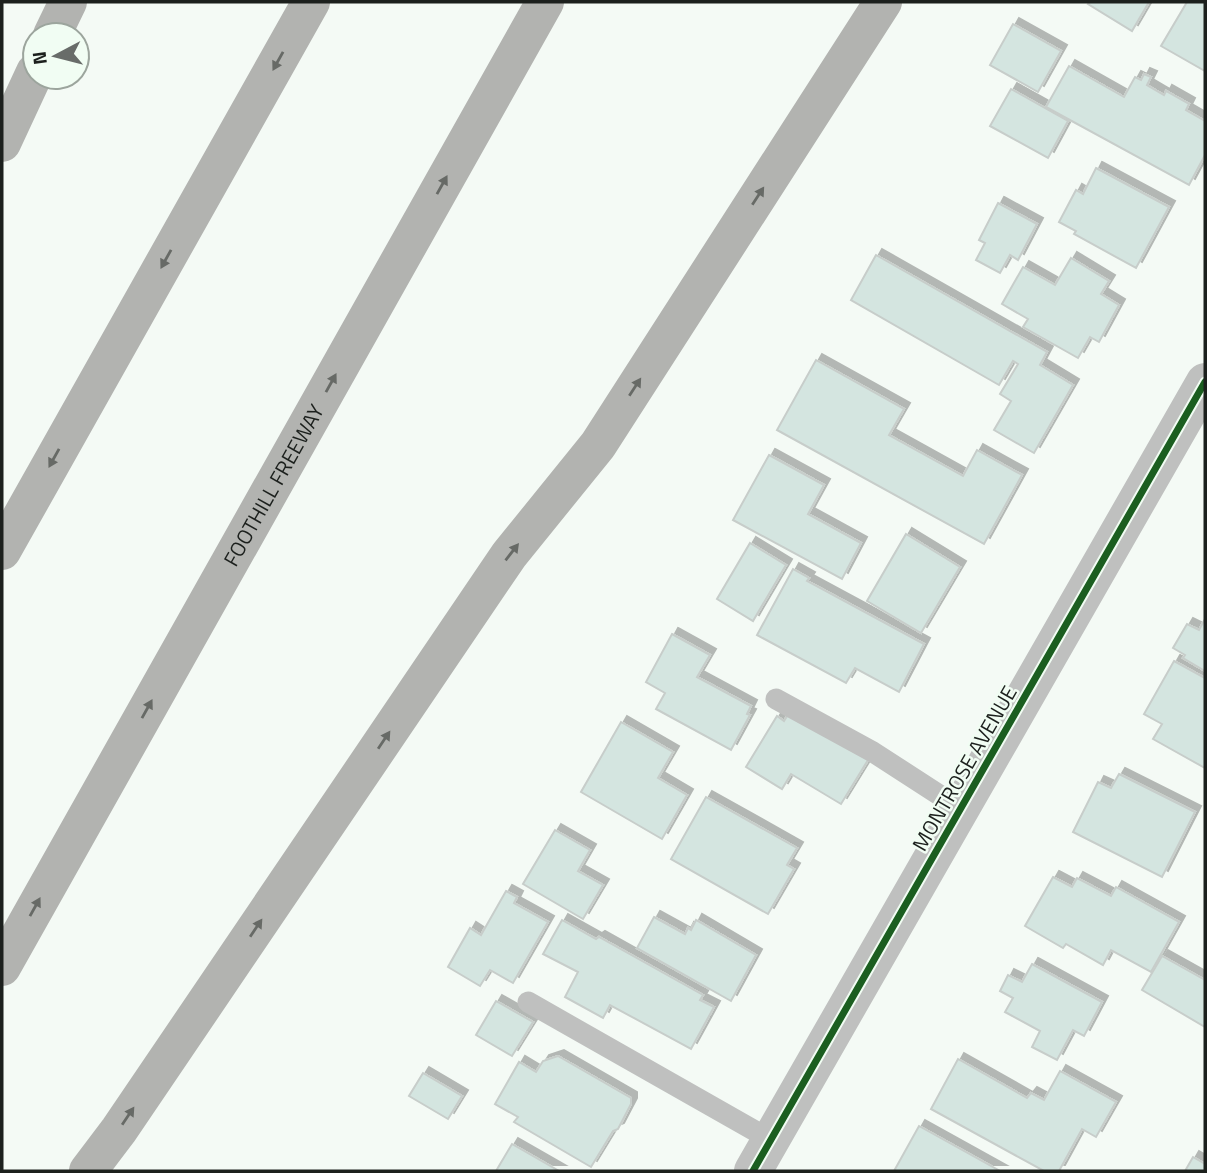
<svg xmlns="http://www.w3.org/2000/svg" width="1207" height="1173" viewBox="0 0 1207 1173" font-family="'Titillium Web',sans-serif">
<defs>
<filter id="shadow"><feDropShadow dx="6" dy="-6" stdDeviation="0" flood-color="#0004"/></filter>
</defs>
<rect width="100%" height="100%" fill="#f4faf5"/>
<g fill="#d4e5e0" stroke="#c7cdca" stroke-width="2" filter="url(#shadow)">
<path d="M1090 2H1149L1132 31 1088 4Z"/>
<path d="M1187 2H1205V71L1161 46Z"/>
<path d="M1013 24 1061 51 1038 92 990 65Z"/>
<path d="M1069 66 1124 97 1135 77 1141 80 1144 74 1151 77 1147 85 1164 95 1166 91 1189 104 1186 110 1205 121V155L1189 185 1046 107Z"/>
<path d="M1011 89 1068 121 1048 158 990 126Z"/>
<path d="M1096 168 1169 207 1136 268 1074 234 1076 231 1059 222 1076 190 1083 194Z"/>
<path d="M998 203 1037 224 1018 260 1010 255 1000 273 976 260 985 243 979 240Z"/>
<path d="M876 255 1047 352 1040 365 1073 385 1034 453 994 430 1011 401 1000 394 1018 364 1013 361 999 385 851 300Z"/>
<path d="M1071 258 1109 281 1101 294 1119 305 1099 342 1090 337 1078 358 1023 327 1028 319 1002 304 1023 267 1055 285Z"/>
<path d="M816 360 904 409 889 435 963 476 977 450 1022 475 984 544 777 430Z"/>
<path d="M769 455 824 485 808 514 861 543 842 579 733 520Z"/>
<path d="M906 534 960 567 921 633 867 601Z"/>
<path d="M750 543 786 565 753 621 717 599Z"/>
<path d="M793 569 809 578 807 581 924 644 899 692 855 668 846 683 757 635Z"/>
<path d="M1205 619V671L1183 658 1185 655 1173 648 1187 624 1199 630Z"/>
<path d="M672 634 710 655 697 677 751 706 747 714 750 715 731 750 656 709 665 693 646 682Z"/>
<path d="M1174 661 1205 678V768L1153 739 1162 724 1144 714Z"/>
<path d="M789 713 868 760 841 804 791 774 782 789 746 767 777 716 784 721Z"/>
<path d="M621 722 673 752 658 778 687 795 662 839 581 792Z"/>
<path d="M1119 774 1195 812 1162 877 1073 832 1098 782 1111 788Z"/>
<path d="M706 797 797 848 787 865 794 869 768 914 671 859Z"/>
<path d="M555 830 590 850 578 871 603 885 583 919 523 884Z"/>
<path d="M1053 877 1072 887 1077 878 1111 896 1116 887 1179 922 1151 972 1111 950 1103 965 1066 944 1063 948 1025 926Z"/>
<path d="M506 891 517 897 514 903 548 922 513 983 490 970 480 986 448 967 470 928 481 935Z"/>
<path d="M654 917 685 934 688 928 691 930 696 920 756 955 731 1001 637 948Z"/>
<path d="M562 920 596 939 599 937 703 995 700 1000 714 1007 691 1049 610 1005 603 1018 565 997 578 972 543 954Z"/>
<path d="M1162 956 1205 980V1027L1142 990Z"/>
<path d="M1032 964 1102 1002 1084 1036 1073 1030 1057 1060 1032 1047 1040 1031 1005 1012 1013 998 1000 991 1008 975 1022 982Z"/>
<path d="M496 1001 533 1022 512 1056 476 1035Z"/>
<path d="M558 1056 631 1098V1104L618 1129 613 1131 591 1167 514 1122 518 1117 495 1104 519 1062 536 1072 543 1061Z"/>
<path d="M958 1059 1027 1098 1031 1093 1044 1100 1060 1071 1116 1102 1096 1137 1082 1129 1059 1171H1044L931 1109Z"/>
<path d="M423 1073 462 1096 448 1119 409 1096Z"/>
<path d="M919 1126 1000 1171H894Z"/>
<path d="M512 1144 559 1171H496Z"/>
<path d="M1193 1157 1205 1164V1171H1185Z"/>
</g>
<g fill="none" stroke-linecap="round" stroke-linejoin="round">
<g stroke="#bfc0bf" stroke-width="21">
<path d="M776 699 873 752 961 809"/>
<path d="M528 1002 771 1140"/>
</g>
<path stroke="#bfc0bf" stroke-width="38" d="M753 1171 1205 382"/>
<g stroke="#b2b3b0" stroke-width="38">
<path d="M52 35 68 2"/>
<path d="M2 143 35 72"/>
<path d="M2 551 311 2"/>
<path id="s1" d="M2 967 545 2"/>
<path d="M88 1171 119 1130 509 555 598 445 883 2"/>
</g>
<g stroke="#f1fdf3" stroke-width="11">
<path id="cycleway" d="M753 1171 1205 382"/>
</g>
<use href="#cycleway" stroke="#1b5e20" stroke-width="7"/>
</g>
<defs><path id="oneway-solid" d="M-6-.8H1V-3.2L6.5 0L1 3.2V.8H-6Z" transform="scale(1.75)"/></defs>
<g fill="#676a66">
<use href="#oneway-solid" transform="translate(278 61) rotate(119)"/>
<use href="#oneway-solid" transform="translate(442 185) rotate(-61)"/>
<use href="#oneway-solid" transform="translate(758 196) rotate(-57)"/>
<use href="#oneway-solid" transform="translate(166 259) rotate(119)"/>
<use href="#oneway-solid" transform="translate(331 383) rotate(-61)"/>
<use href="#oneway-solid" transform="translate(635 387) rotate(-57)"/>
<use href="#oneway-solid" transform="translate(54 458) rotate(119)"/>
<use href="#oneway-solid" transform="translate(512 552) rotate(-52)"/>
<use href="#oneway-solid" transform="translate(147 709) rotate(-61)"/>
<use href="#oneway-solid" transform="translate(384 740) rotate(-56)"/>
<use href="#oneway-solid" transform="translate(35 907) rotate(-61)"/>
<use href="#oneway-solid" transform="translate(256 928) rotate(-56)"/>
<use href="#oneway-solid" transform="translate(128 1116) rotate(-56)"/>
</g>
<g text-anchor="middle" dominant-baseline="central" stroke-width="5" stroke-linejoin="round" paint-order="stroke">
<g font-size="21" fill="#1c201d" stroke="#f1fdf3">
<text stroke="none"><textPath href="#s1" startOffset="553">FOOTHILL FREEWAY</textPath></text>
<text transform="translate(964 768) rotate(-60)">MONTROSE AVENUE</text>
</g>
</g>
<rect width="1207" height="1173" fill="none" stroke="#1c201d" stroke-width="7"/>
<g transform="translate(56 56) rotate(263)"><circle r="33" fill="#f1fdf3" stroke="#9ca59d" stroke-width="2"/>
<path d="M0-5L12 26L0 18L-12 26Z" fill="#686c69"/>
<text y="-10" font-size="19" font-weight="bold" text-anchor="middle" fill="#1c201d">N</text>
</g>
</svg>
